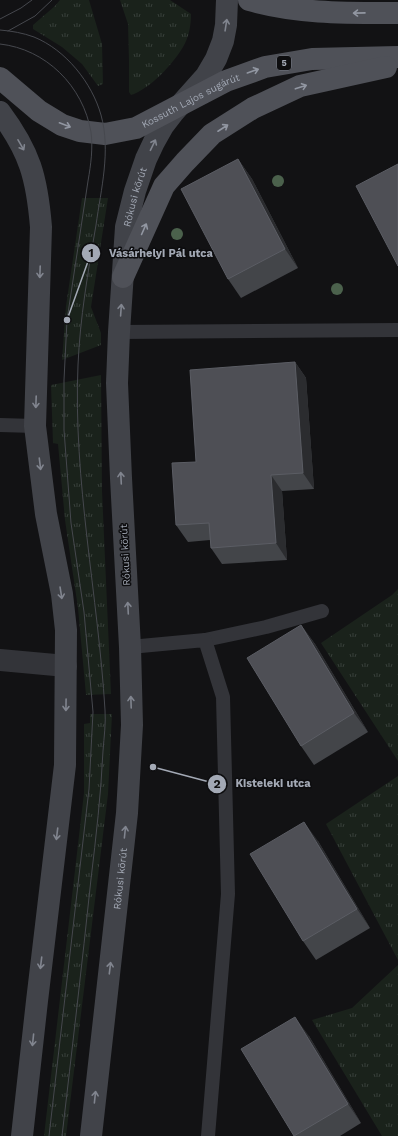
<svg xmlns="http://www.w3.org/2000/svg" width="398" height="1136" viewBox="0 0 398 1136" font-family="'Work Sans',sans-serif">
<defs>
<pattern id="grass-tufts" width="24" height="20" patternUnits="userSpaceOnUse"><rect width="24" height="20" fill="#1a221b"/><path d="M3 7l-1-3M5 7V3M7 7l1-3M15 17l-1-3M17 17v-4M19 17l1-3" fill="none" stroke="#383f3a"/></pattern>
</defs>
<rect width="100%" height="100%" fill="#121214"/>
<g fill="url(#grass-tufts)">
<path d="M60 0H89L102 44 103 84 98 86 82 64 62 47 33 29V25L55 6Z"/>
<path d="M120 0H170L191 14C191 25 189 37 183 47 173 64 150 89 131 95L129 92V61L128 24Z"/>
<path d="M82 198H108L91 307 101 333V345L62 360 66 306Z"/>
<path d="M101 375 102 491 111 694 86 695 78 608 65 520 58 444 53 443 51 385Z"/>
<path d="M398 589V761L321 643 392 595Z"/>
<path d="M90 714H112L108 794 66 1136H44L84 793V724L90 723Z"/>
<path d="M398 776V960L326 824Z"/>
<path d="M398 965V1136H382L312 1020 352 1008Z"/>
</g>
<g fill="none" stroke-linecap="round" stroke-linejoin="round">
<g stroke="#333439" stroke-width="14">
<path d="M119 332 398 330"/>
<path d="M0 425 35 426"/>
<path d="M205 640 266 627 322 611"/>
<path d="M130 647 205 640 223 697 228 894 208 1136"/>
</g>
<path stroke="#333439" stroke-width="22" d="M0 660 66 666"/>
<g stroke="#414349" stroke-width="22">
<path d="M0 112C30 152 37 178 41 227L35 426 46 514 62 594 66 630 65 765 37 1001 22 1136"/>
<path id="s1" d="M91 1136 127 813 132 725 130 647 121 478 117 383 119 332 126 227 135 191 146 159 154 142 163 126 173 113 206 76 216 59 223 41 226 25 227 0"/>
</g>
<g stroke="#4f5158" stroke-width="22">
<path d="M249 0C298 14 348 13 398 13"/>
<path id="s2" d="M0 78 39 111 62 125 80 131 105 134 136 128 226 81 265 67 312 59 398 57"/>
<path d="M123 277 164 186 185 162 212 134 253 108 300 86 386 67"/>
</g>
<g stroke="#46484e" stroke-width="1">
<path d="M0 19 21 8 32 0"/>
<path d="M0 30C12 31 23 33 34 37 66 50 92 83 101 115 111 151 101 189 96 225 88 272 80 318 78 365 73 481 98 595 105 710 106 723 104 737 103 751 101 794 96 837 91 879 82 965 72 1050 62 1136"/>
<path d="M8 31 35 16 52 0"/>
<path d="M0 44C46 49 83 86 91 132 93 148 91 164 88 181L67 320 64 380V430L71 523 84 612 93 712 89 789 49 1136"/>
</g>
</g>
<g fill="#4b614c">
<circle cx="278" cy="181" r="6"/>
<circle cx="177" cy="234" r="6"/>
<circle cx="337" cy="289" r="6"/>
</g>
<g fill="#434549">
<path d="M238 159 252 179 298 268 241 298 228 279Z"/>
<path d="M295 362 306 378 314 489 282 491 287 560 222 564 211 548 210 540 188 542 176 525 196 462Z"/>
<path d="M301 625 315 644 368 732 314 765 301 746Z"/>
<path d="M318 841 370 928 316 960 303 941Z"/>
<path d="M309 1036 361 1123 340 1136H294Z"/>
</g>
<g fill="#2b2c2f">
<path d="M238 159 252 179 298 268 285 249Z"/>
<path d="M295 362 306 378 314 489 303 473Z"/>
<path d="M271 475 282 491 287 560 276 543Z"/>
<path d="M301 625 315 644 368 732 354 713Z"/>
<path d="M304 822 318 841 370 928 357 909Z"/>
<path d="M295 1017 309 1036 361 1123 348 1104Z"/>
</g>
<g fill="#4e4f55" stroke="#5b5d64">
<path d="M238 159 285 249 228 279 181 189Z"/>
<path d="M398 164V266L356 186Z"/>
<path d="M295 362 303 473 271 475 276 543 211 548 209 523 176 525 172 463 196 462 190 370Z"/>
<path d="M301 625 354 713 301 746 247 658Z"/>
<path d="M304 822 357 909 303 941 250 854Z"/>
<path d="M295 1017 348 1104 294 1136 241 1049Z"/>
</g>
<defs><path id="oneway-shaft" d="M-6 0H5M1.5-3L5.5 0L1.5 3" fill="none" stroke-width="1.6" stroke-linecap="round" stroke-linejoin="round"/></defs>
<g stroke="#9297a2">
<use href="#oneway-shaft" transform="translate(359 13) rotate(179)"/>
<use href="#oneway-shaft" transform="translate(253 71) rotate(-19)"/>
<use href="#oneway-shaft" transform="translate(301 87) rotate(-18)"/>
<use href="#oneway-shaft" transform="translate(65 125) rotate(21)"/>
<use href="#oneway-shaft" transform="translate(223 128) rotate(-33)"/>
<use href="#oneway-shaft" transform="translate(144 229) rotate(-66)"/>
</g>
<g stroke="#81858f">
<use href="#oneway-shaft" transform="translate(226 25) rotate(-81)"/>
<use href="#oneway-shaft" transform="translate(21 145) rotate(60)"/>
<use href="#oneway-shaft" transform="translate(153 145) rotate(-64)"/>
<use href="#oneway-shaft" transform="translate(40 272) rotate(92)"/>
<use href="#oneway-shaft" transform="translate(121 310) rotate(-86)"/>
<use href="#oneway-shaft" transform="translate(36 402) rotate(92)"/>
<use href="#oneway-shaft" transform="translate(40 464) rotate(83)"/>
<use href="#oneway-shaft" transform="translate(121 478) rotate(-93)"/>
<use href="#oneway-shaft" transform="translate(61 593) rotate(81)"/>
<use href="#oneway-shaft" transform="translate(128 608) rotate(-93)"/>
<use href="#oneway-shaft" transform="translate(131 702) rotate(-92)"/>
<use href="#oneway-shaft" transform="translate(66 705) rotate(91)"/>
<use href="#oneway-shaft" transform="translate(125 832) rotate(-84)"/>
<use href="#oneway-shaft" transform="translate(57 834) rotate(97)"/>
<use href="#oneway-shaft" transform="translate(41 963) rotate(97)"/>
<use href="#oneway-shaft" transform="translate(110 968) rotate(-83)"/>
<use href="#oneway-shaft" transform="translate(33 1040) rotate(96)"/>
<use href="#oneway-shaft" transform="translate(95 1097) rotate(-84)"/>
</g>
<g text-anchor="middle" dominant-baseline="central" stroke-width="3" stroke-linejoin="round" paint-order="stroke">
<rect fill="#0d0d0f" stroke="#767a83" stroke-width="1" x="277" y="56" width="14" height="14" rx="3"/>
<g font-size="9" font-weight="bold" fill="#a3a9b5">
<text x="284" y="63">5</text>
</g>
<g font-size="10" fill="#a3a9b5" stroke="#0d0d0f">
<text stroke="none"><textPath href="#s2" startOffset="215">Kossuth Lajos sugárút</textPath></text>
<text stroke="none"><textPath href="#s1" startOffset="943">Rókusi körút</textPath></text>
<text transform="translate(125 555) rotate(-93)">Rókusi körút</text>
<text stroke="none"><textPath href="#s1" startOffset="259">Rókusi körút</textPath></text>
</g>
</g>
<path fill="none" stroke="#a3a9b5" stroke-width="1.5" d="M67 320L91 253M153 767L217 784"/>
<g fill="#a3a9b5" stroke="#0d0d0f" stroke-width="1.5">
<circle cx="67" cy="320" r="4"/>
<circle cx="153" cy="767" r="4"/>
<circle cx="91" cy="253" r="10"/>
<circle cx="217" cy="784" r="10"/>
</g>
<g font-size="12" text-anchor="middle" font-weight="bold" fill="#111">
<text x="91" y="257">1</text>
<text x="217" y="788">2</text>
</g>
<g font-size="11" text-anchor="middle" font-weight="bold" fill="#a3a9b5" stroke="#0d0d0f" stroke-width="3" stroke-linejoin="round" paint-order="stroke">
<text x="161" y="257">Vásárhelyi Pál utca</text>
<text x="273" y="787">Kisteleki utca</text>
</g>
</svg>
